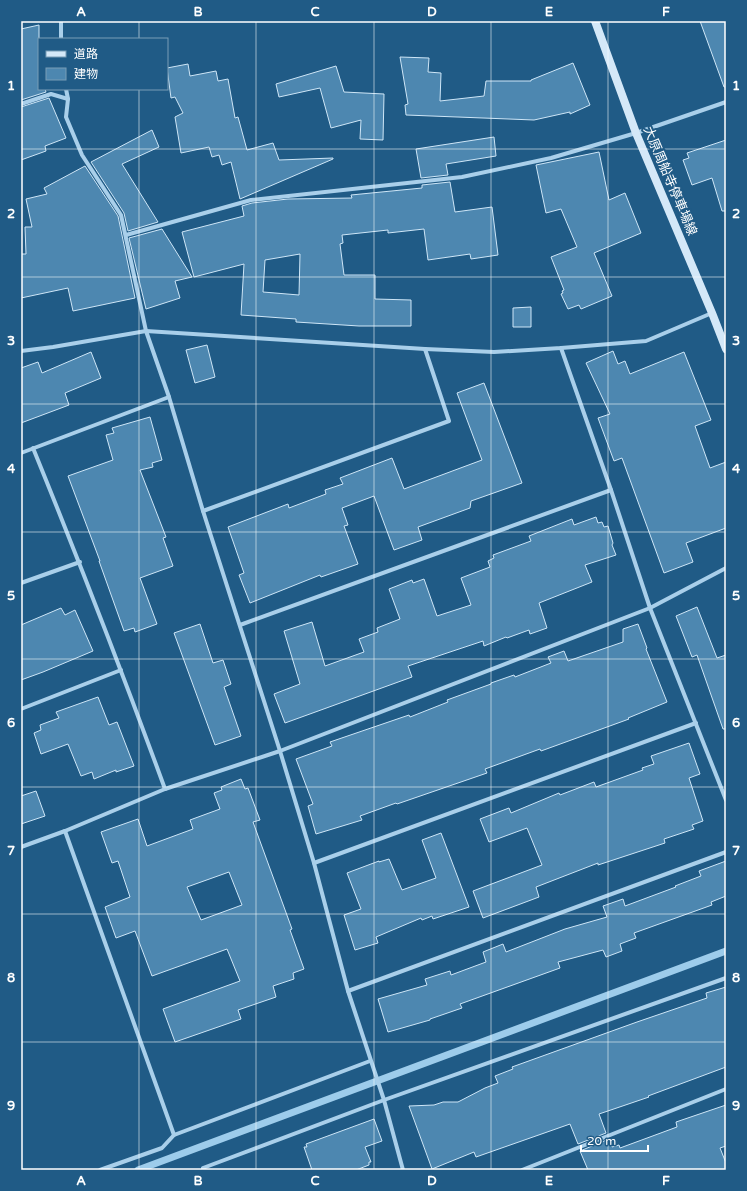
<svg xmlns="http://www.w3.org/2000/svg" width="747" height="1191" viewBox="0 0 747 1191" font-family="'Varela Round','Noto Sans JP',sans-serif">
<rect width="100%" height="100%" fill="#205b86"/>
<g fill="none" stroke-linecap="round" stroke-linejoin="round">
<path stroke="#9dcceb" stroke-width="7" d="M138 1170 726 951"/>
</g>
<g fill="#4d87b0" stroke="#cee6f7" fill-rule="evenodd">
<path d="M700 21H726V87H724Z"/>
<path d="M39 25V89H45L46 92 21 100V29Z"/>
<path d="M400 57 429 58 428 72 441 73 440 101 484 96 486 81H531V80L573 63 590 105 570 114V112L534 120 406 115 405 105 408 104Z"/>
<path d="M188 64 190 76 216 71 218 81 228 79 235 118 238 117 247 150 273 143 279 160 333 158V159L240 199 231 162 222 165 219 155 212 157 209 147 181 153 175 117 183 113 175 97 171 98 167 68Z"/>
<path d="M336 66 344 92 384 94 383 140 360 139 361 120 331 128 320 88 279 97 276 84Z"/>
<path d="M49 98 66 138 45 146 46 151 21 160V107Z"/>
<path d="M152 130 159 147 122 164 158 222 128 231 124 213 91 162Z"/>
<path d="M494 137 496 156 446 164 448 175 421 178 416 149Z"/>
<path d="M726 140V211H722L712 178 692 185 683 160 689 158 687 153Z"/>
<path d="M599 152 609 200 625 193 641 233 594 253 612 296 581 309 579 305 568 309 561 294 563 293 562 291 564 290 551 257 577 247 561 209 546 213 536 165Z"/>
<path d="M85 166 118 216 135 298 73 311 68 288 21 298V254H26L25 227H32L26 199 47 194 44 188Z"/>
<path d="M450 182 455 212 492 207 498 255 471 259 470 254 428 260 424 229 388 233V230L342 235 343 243 340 244 344 275H375V299L411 300V326H359L296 322V319L241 315 244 264 194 277 182 232 244 216 242 206 252 203 288 199 352 198 351 195 422 188V185ZM300 254 299 295 263 292 265 260Z"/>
<path d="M162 229 192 277 175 281 180 298 146 309 129 238Z"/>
<path d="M531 307V327H513V308Z"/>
<path d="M207 345 215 377 195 383 186 350Z"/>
<path d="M613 351 618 364 625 361 630 374 684 352 711 420 695 426 710 468 726 462V528L686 543 693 562 664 573 622 458 614 461 598 418 610 414 586 363Z"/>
<path d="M91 352 101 378 65 393 69 405 21 423V368L38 362 42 373Z"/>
<path d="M484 383 522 483 471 501 470 508 418 527 422 540 394 550 374 496 342 508 348 525 344 526 358 564 321 577 320 575 250 603 239 575 244 573 228 527 288 504 289 508 326 494 325 490 343 484 340 478 392 458 404 489 482 460 457 393Z"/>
<path d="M150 417 162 460 152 463 153 467 140 470 166 537 163 538 173 566 140 578 157 624 135 632 134 628 124 631 99 561H100L68 476 113 460 106 435 114 433 112 428Z"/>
<path d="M596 517 598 523 602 522 604 527 608 526 613 543 612 545 616 555 585 565 592 582 539 603 547 628 530 634 529 630 507 638 506 637 484 646 483 641 408 666 412 677 285 723 274 694 300 684 284 631 312 622 325 666 364 652 359 639 378 632 377 628 400 619 389 589 412 580 413 583 424 579 437 616 471 605 461 578 490 567 488 561 494 558 493 555 531 541 529 536 572 519 574 525Z"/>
<path d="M697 607 717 658 726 655V729H723L697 655 692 657 676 616Z"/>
<path d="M61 608 65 615 75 610 93 651 43 672 21 680V625Z"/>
<path d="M200 624 213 663 223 660 231 684 224 687 241 736 215 745 174 633Z"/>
<path d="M638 624 647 648 646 649 667 702 628 718 629 719 541 751 540 749 485 769 487 773 397 804 396 803 360 816 362 820 316 834 308 806 313 804 296 759 332 746 330 742 409 715 410 717 448 702 447 700 491 684V683L514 675 515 677 551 663 548 657 564 651 568 661 623 642V629Z"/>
<path d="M98 697 109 725 117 722 134 766 116 772V770L94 779 92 772 81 776 68 744 41 754 34 733 41 730 40 725 59 718 56 712Z"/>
<path d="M689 743 700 774 689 778 703 821 692 825 694 829 664 839 665 843 598 865V863L536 887 539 897 483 918 473 891 542 865 527 828 489 842 480 819 509 808 511 813 559 793 560 795 594 782 596 787 643 770 642 768 654 764 651 756Z"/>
<path d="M241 779 245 789 248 788 260 820 253 822 292 929 290 930 304 969 293 973 294 979 273 986 276 997 238 1010 241 1019 175 1042 163 1009 240 981 227 949 152 976 135 931 116 938 105 907 130 897 118 861 112 863 101 832 138 819 147 846 193 829 190 820 220 809 214 793 222 790 221 787ZM229 872 242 905 201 920 187 887Z"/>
<path d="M36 791 45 816 21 824V796Z"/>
<path d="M441 833 469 907 433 919 432 916 422 920 421 918 376 937 378 943 355 950 344 915 361 909 347 873 379 861V862L389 859 402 890 436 878 422 840Z"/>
<path d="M726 861V896L711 902 712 905 634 933 636 938 620 944 622 951 606 957 603 950 558 962 560 968 460 1004 462 1008 430 1019V1020L388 1032 378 999 427 985 425 979 450 971 451 975 486 962 483 952 503 944 506 952 565 929 607 917 603 906 623 899 625 906 676 887 675 886 701 876 699 871Z"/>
<path d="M726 987V1067L648 1096 649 1097 599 1114 606 1133 578 1144 570 1124 476 1157 474 1152 432 1169 409 1106 434 1105 443 1102H458L485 1088 498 1083 495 1076 513 1069 512 1067 637 1022 707 998 706 993Z"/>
<path d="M726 1105V1146L720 1148 726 1163V1170H588L580 1151 609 1139 612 1147 619 1145 620 1148 677 1127 676 1122Z"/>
<path d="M374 1119 382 1141 365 1147 371 1162H369V1165L356 1170H312L304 1147H307L306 1144Z"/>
</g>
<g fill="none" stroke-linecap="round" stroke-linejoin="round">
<g stroke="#a9cfea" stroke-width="4">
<path d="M61 21V39"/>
<path d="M66 89 68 99 66 117 82 155 121 215 146 331 169 397 203 511 280 751 314 863 348 991 384 1100 403 1170"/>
<path d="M21 104 51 94 68 99"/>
<path d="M126 235 251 200 462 177 551 158 636 133 726 102"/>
<path d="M561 348 611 490 650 608 726 800"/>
<path d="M21 351 53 347 146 331 425 349 494 352 561 348 646 341 712 313"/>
<path d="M33 448C79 561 123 674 165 789"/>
<path d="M21 453 169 397"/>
<path d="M203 511 449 421 425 349"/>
<path d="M21 583 80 562"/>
<path d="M240 625 611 490"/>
<path d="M21 709 121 670"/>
<path d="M65 831 174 1135 370 1061"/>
<path d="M21 847 65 831 165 789 280 751 650 608 726 568"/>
<path d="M314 863 696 723"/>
<path d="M348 991 726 852"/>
<path d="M100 1170 162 1148 174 1135"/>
<path d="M204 1170 203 1168 384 1100 726 978"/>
<path d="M522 1170 726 1089"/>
</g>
<path stroke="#d4e8f8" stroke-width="8" d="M595 21 636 133 712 313 726 349"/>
</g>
<path fill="none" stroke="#fff" stroke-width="1" stroke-opacity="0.55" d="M139 21V39M256 21V1170M374 21V1170M491 21V1170M608 21V1170M139 89V1170M21 149H726M21 277H726M21 404H726M21 532H726M21 659H726M21 787H726M21 914H726M21 1042H726"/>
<g text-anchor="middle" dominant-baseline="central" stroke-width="4" stroke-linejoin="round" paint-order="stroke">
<g font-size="13" fill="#fff" stroke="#205b86">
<text transform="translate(670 181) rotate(67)">大原周船寺停車場線</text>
</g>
</g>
<rect width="747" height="1191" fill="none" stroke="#205b86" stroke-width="44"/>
<rect x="38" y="38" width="130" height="52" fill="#205b86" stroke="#799db6"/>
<rect x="46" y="51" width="20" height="6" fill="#d4e8f8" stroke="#799db6"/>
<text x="74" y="58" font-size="12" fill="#ffffff">道路</text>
<rect x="46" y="68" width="20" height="12" fill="#4d87b0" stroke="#799db6"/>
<text x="74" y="78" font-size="12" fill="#ffffff">建物</text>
<path d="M581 1145v6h67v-6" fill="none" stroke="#ffffff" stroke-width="2"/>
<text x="587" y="1145" font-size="12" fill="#ffffff" stroke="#205b86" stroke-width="3" paint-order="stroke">20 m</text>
<rect x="22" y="22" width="703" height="1147" fill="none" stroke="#fff" stroke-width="1.5"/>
<g font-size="13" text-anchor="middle" font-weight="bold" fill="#fff">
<text x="81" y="16">A</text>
<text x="198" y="16">B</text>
<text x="315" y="16">C</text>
<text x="432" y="16">D</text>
<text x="549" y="16">E</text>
<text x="666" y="16">F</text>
<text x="11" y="90">1</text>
<text x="736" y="90">1</text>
<text x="11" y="218">2</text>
<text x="736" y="218">2</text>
<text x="11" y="345">3</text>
<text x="736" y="345">3</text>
<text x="11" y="473">4</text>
<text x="736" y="473">4</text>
<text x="11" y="600">5</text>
<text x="736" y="600">5</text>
<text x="11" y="727">6</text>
<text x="736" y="727">6</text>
<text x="11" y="855">7</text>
<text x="736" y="855">7</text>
<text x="11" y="982">8</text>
<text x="736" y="982">8</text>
<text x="11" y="1110">9</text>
<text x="736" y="1110">9</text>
<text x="81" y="1185">A</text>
<text x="198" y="1185">B</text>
<text x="315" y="1185">C</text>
<text x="432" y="1185">D</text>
<text x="549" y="1185">E</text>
<text x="666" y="1185">F</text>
</g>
</svg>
